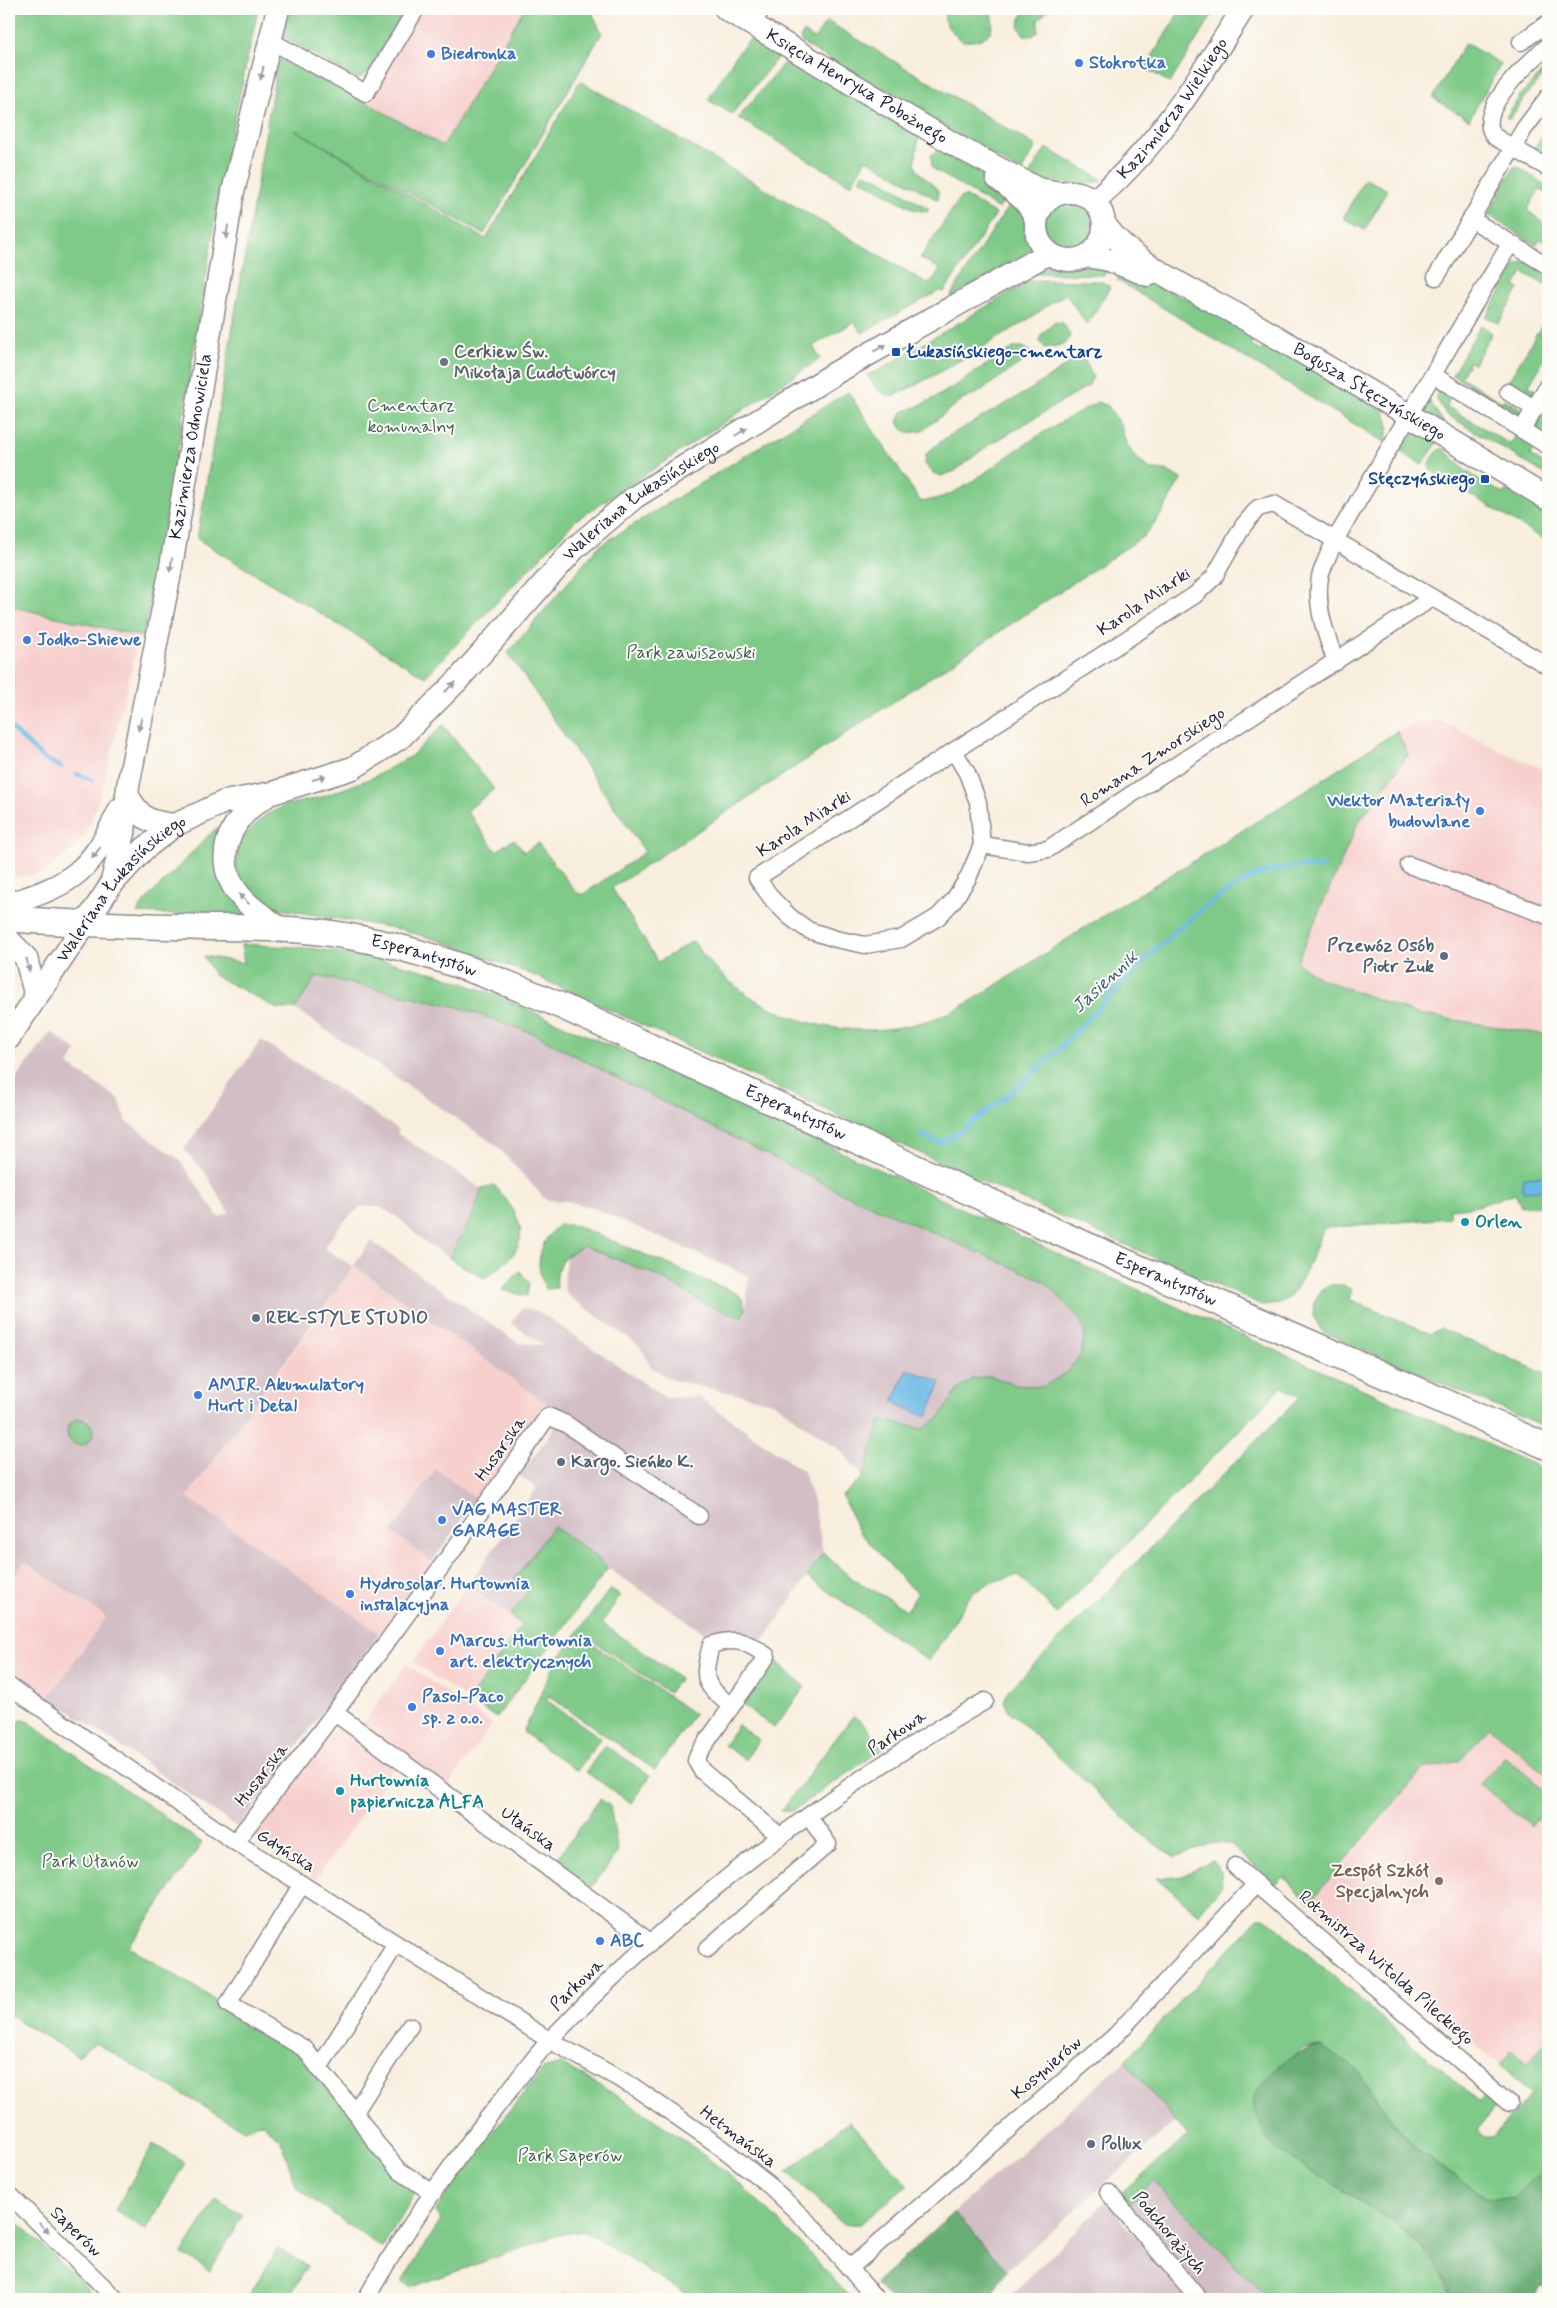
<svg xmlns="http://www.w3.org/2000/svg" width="1557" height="2308" viewBox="0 0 1557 2308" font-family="Mynerve,sans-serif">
<rect width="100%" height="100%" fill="#fdfcf7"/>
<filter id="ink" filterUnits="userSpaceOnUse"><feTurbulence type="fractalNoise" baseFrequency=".02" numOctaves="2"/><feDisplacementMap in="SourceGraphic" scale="10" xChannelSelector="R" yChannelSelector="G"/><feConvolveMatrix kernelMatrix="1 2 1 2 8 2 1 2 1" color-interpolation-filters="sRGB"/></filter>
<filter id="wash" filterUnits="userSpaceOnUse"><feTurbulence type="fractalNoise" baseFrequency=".0096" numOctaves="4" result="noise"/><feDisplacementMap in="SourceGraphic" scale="20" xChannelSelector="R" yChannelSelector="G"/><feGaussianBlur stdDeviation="1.12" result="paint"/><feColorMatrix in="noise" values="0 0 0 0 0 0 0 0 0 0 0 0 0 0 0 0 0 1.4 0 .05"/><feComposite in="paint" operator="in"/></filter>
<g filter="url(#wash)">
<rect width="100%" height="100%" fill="#f8eedd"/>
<g fill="#f7d0ce">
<path d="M406 9H524L443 146 356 96Z"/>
<path d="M9 606 139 636 106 776 88 830 73 849 52 866 36 875 9 876Z"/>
<path d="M1439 720 1503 752 1548 771V1035L1417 1014 1319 978 1297 963 1358 823 1408 755 1397 731 1419 723Z"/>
<path d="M353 1266 546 1403 476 1499 436 1470 392 1532 432 1562 379 1633 187 1497 314 1324Z"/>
<path d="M23 1561 106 1617 49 1697 9 1670V1584Z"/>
<path d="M467 1586 522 1625 469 1700 413 1662Z"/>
<path d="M406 1664 492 1724 445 1790 361 1726Z"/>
<path d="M336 1726 394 1767 316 1879 254 1837Z"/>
<path d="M1491 1727 1548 1777V2038L1527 2065 1512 2050 1500 2065 1310 1902 1372 1833 1423 1769 1459 1762Z"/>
<path d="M563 2289 581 2299H557Z"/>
</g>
<g fill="#d2bec4">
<path d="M316 976 455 1006 535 1034 840 1192 1044 1281 1078 1318 1085 1331 1081 1355 1066 1373 1043 1387 1015 1385 991 1376 957 1391 940 1417 923 1429 881 1421 863 1477 840 1450 773 1402 672 1380 651 1367 640 1346 570 1297 564 1289 566 1255 584 1246 658 1276 707 1305 741 1317 745 1310 749 1276 593 1208 566 1201 546 1200 497 1146 295 1009Z"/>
<path d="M51 1032 77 1051 68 1065 119 1099 126 1121 180 1160 218 1217 229 1213 205 1172 184 1150 261 1040 398 1129V1134L482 1189 471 1219 449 1258 422 1240 401 1220 381 1207H360L341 1224 324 1248 353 1266 371 1241 518 1343 544 1345 511 1323 522 1308 538 1311 666 1398 699 1397 804 1472 814 1505 823 1553 764 1640 730 1633 711 1637 608 1568 599 1559 553 1526 514 1580 529 1590 510 1616 467 1586 537 1488 520 1476 557 1424 546 1403 354 1266 187 1497 379 1633 366 1652 238 1828 49 1697 106 1617 24 1561 9 1584V1088Z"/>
<path d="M436 1469 476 1499 432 1562 392 1532Z"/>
<path d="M1125 2061 1176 2121 1007 2270 954 2212Z"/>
<path d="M1154 2181 1268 2299H1209L1129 2204Z"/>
<path d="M1106 2201 1188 2299H1007Z"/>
</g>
<g fill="#7fca88" stroke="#507662">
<path d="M9 9H258L221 182 169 504 143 637 9 606Z"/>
<path d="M288 9H406L370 72 357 79 280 35Z"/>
<path d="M524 9H590L602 33 484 234 295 130 486 239 580 81 927 283 933 280 940 269 920 258 960 198 965 196 996 214 944 292 939 291 862 333 854 322 813 346 820 359 576 520 425 677 197 539 277 65 281 60 298 63 443 146Z"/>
<path d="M946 9H989C1000 31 985 43 963 41 952 34 941 23 946 9Z"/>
<path d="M1024 9H1050L1038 20V32L1032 36 1024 35 1019 28 1020 19 1024 13Z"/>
<path d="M1181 9H1216L1170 83 1145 68Z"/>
<path d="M827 21 1036 146 1021 172 802 43 800 38 804 32 814 39Z"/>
<path d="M750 39 778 57 732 114 708 100 737 54Z"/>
<path d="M1465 43 1501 64 1469 120 1433 98Z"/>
<path d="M789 57 919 135 915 163 917 170 938 190V200L866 159 851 185 738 118Z"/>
<path d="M1548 66V70L1524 98 1510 119 1506 117 1522 93Z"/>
<path d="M1548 128V163L1530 153Z"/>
<path d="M943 148 950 150 1008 193 999 209 932 168 931 155 939 149Z"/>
<path d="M1046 148 1098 177 1102 180C1085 188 1047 181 1028 177Z"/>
<path d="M1517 166 1548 187V193L1539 190 1527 210 1548 226V243L1540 239 1536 245 1488 215 1513 168Z"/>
<path d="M864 173 882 180 929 209 927 212 915 210 860 179Z"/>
<path d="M1365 178 1387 190 1365 230 1343 218Z"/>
<path d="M1014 197 1026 216V232L1034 249 951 297 952 293Z"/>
<circle cx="1070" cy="226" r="26"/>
<path d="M1526 261 1548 274V287L1523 272 1515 286 1519 289 1499 323 1486 317 1516 265Z"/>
<path d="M1094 264 1109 267 1104 275 1031 273 1049 265 1071 269Z"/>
<path d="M1122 271 1218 313 1254 337 1251 345 1260 351 1269 345 1383 410C1390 421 1390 431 1384 442L1117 280Z"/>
<path d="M1031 280 1101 281 1110 287 1087 325 1066 294C1051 302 1039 313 1024 322 981 348 938 375 892 397L879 391 866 375 876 372Z"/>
<path d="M1548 315V353L1529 386 1540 393 1533 400 1506 385Z"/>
<path d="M1055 322 1063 323 1070 335 1067 342 1057 346 1045 348 1039 340 1042 334Z"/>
<path d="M1481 325 1492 333 1474 364 1470 362 1461 377 1502 402 1504 399 1523 410 1520 414H1518L1452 375Z"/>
<path d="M1015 347H1023L1029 351 1028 358 976 394 962 400 922 431 910 433 902 429 898 422 902 412C943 399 978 368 1015 347Z"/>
<path d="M1072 361H1085L1093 377 1088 386 983 449 955 471 941 476 933 473 925 464 926 454 945 438 1030 390Z"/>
<path d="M1440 389 1452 395 1446 406 1510 444 1517 434 1535 446 1530 455 1548 467V476L1446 414 1435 397Z"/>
<path d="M848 392 921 502C959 496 978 477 1008 456 1036 436 1067 418 1098 402L1108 406 1120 424 1126 443 1135 457 1152 470H1166L1181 479 1160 516 1144 536 612 888 658 962 693 941C748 1022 858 1052 948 1013 971 1003 991 988 1012 975 1048 952 1083 928 1119 906 1213 850 1306 791 1397 731L1408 755 1358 823 1297 962 1319 978 1417 1014 1548 1035V1205L1521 1207 1515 1193 1478 1206 1449 1209V1218L1324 1228C1315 1247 1304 1282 1290 1296 1283 1303 1273 1305 1264 1306L963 1173 538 977 444 942 399 929 280 909 260 902 239 877 236 866 238 849 245 835 265 815 287 805 322 797 374 777 411 756 443 725 494 789 467 811 496 851 514 839 524 852 538 843 576 892 582 895 645 852 508 653 599 546Z"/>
<path d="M1428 399 1446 426 1424 412Z"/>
<path d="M1548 401 1546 423 1548 431 1544 429 1540 436 1532 430Z"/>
<path d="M1418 433 1438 442 1422 465 1396 449C1402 440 1407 434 1418 433Z"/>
<path d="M1443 448 1466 471 1503 494 1506 490 1548 509V542L1430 470C1428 463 1436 450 1443 448Z"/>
<path d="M229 820 221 836 254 918 137 913 145 901 212 832Z"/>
<path d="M241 944 310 948 369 957 438 974 493 994 699 1085 1071 1260 1548 1471V1777L1490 1727 1459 1762 1423 1769 1310 1902 1283 1877 1275 1885 1230 1844 1212 1843 1175 1857 1144 1836 1009 1711 1004 1701 1008 1691 1300 1397 1282 1387 1057 1614 1018 1575 995 1581 972 1593 929 1661 807 1577 823 1553 850 1577 907 1610 918 1593 905 1582 858 1530 842 1496 863 1477 881 1420 923 1429 940 1417 957 1391 972 1379 991 1376 1015 1385 1043 1387 1066 1373 1081 1355 1085 1331 1079 1318 1044 1281 840 1192 613 1076 535 1034 455 1006 317 976 295 1009H278L214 975 204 956 244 963Z"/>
<path d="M494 1185C529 1224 533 1249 484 1278L449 1258 471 1219 482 1189Z"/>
<path d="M560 1224 577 1226 736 1293 743 1299 745 1310 741 1317 707 1305 658 1276 584 1246C562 1257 555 1263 557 1288L546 1289C533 1265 539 1241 560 1224Z"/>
<path d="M520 1271 529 1283 527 1296 502 1290Z"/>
<path d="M1331 1285H1343L1352 1290 1349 1299 1431 1334 1440 1328 1548 1375V1429L1323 1332C1308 1315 1310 1295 1331 1285Z"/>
<circle cx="80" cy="1432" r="13"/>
<path d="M553 1526 599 1559 608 1568 496 1718 469 1700 522 1625 510 1616 529 1590 514 1580Z"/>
<path d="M610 1589 620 1596 602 1623 680 1678 669 1693 589 1638 587 1640 694 1714 655 1770 549 1696 546 1700 601 1738 577 1771 523 1732 555 1663Z"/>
<path d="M774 1659 805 1687 774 1728 741 1704Z"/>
<path d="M853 1716 862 1722 883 1749 792 1811H781Z"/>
<path d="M23 1718 202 1843 129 1947 296 2049 417 2190 382 2248 297 2189 281 2140 262 2123 244 2130 95 2043 78 2056 10 2016 9 1732Z"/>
<path d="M738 1725 759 1740 745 1760 724 1745Z"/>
<path d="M605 1745 650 1776 631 1803 586 1772Z"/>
<path d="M1504 1756 1548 1793V1806L1531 1826 1480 1784Z"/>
<path d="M600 1799 610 1806 618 1852 590 1890 554 1863Z"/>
<path d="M1212 1861 1221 1872 1222 1886 1198 1914 1157 1878 1183 1876Z"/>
<path d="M1258 1918H1266L1479 2102 1488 2093 1500 2103 1477 2130 1484 2137H1493L1531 2094 1500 2065 1512 2050 1527 2064 1548 2038V2146L1542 2171 1513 2199 1485 2197 1419 2151 1321 2046 1303 2048 1270 2074 1343 2191 1383 2213 1419 2244 1442 2275 1450 2299H1268L1154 2181 1129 2204 1122 2192 1188 2136 1125 2061Z"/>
<path d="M561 2064C630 2101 699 2146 757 2200 790 2231 820 2266 852 2299H695L583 2231 559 2235 412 2287 402 2282 441 2220 434 2213 480 2148 543 2069Z"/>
<path d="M849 2121 908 2185 859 2225H844L787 2172Z"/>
<path d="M153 2144 185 2163 146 2230 115 2210Z"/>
<path d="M216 2199 243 2215 210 2271 182 2254Z"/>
<path d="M9 2214 81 2282 96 2299H9Z"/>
<path d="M278 2248 307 2266 288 2299H247Z"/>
</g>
<g fill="#67ae74" stroke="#446858">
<path d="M1321 2046 1356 2069 1392 2121 1419 2151 1485 2197 1513 2199 1542 2171 1548 2146V2285L1539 2287 1534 2299H1450C1445 2240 1346 2194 1302 2165 1293 2159 1281 2154 1273 2146 1263 2136 1250 2108 1255 2094 1257 2089 1263 2083 1267 2078 1279 2062 1301 2049 1321 2046Z"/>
<path d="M954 2212 1007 2270 990 2297 988 2299H889L875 2284Z"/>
</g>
<g fill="#6bbae6" stroke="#466e90">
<path d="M1548 1176V1190L1523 1191V1177Z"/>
<path d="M907 1369 941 1382 927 1417 893 1402Z"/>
</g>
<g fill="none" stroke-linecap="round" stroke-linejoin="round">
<g stroke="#6bbae6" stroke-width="4.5">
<path d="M9 726 43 758 61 767"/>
<path d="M77 774 92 780"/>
<path d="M921 1134 936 1142 945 1141C986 1114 1022 1085 1057 1051 1111 998 1207 881 1281 868 1296 865 1309 866 1323 868"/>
</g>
</g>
</g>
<g filter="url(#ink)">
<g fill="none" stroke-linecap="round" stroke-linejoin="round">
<g stroke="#8d888c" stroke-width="19">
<g id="street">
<path d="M752 24 762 9"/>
<path d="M269 40 366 93 416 9"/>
<path d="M1521 42 1548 23"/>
<path d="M1548 46C1530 61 1472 112 1495 137L1548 168"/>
<path d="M1548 97 1524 129 1471 219 1548 266"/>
<path d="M1436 277 1471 219"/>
<path d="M1433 375 1548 446"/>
<path d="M1508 392 1535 409"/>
<path d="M1522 430 1548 385"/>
<path d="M1336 662C1326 635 1315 607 1320 577 1323 565 1330 552 1335 540L1510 244"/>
<path d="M954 751 967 773 978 802 982 845 968 878 953 901 938 917 901 939 865 945 836 939 808 930 790 917 773 900 757 878 1195 595 1214 577 1243 526 1258 508 1274 504 1548 666"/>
<path d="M982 845 1028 852 1048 849 1432 598"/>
<path d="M1409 865 1548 916"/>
<path d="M9 1686 235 1842 549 2040 634 2087 721 2147 770 2186 818 2232 876 2299"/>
<path d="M731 1706C703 1683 702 1681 711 1645 737 1637 746 1641 767 1656L698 1754 696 1761 702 1771 781 1837"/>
<path d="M335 1713 650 1942"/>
<path d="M235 1842C344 1704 447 1561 548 1416L566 1424 699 1516"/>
<path d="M1235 1866 1509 2103"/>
<path d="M302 1884 228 2004 305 2049 319 2068"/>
<path d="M707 1949 828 1844 809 1817"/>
<path d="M410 2026 355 2112 376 2143 400 2171 433 2193"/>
<path d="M355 2112 319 2068 396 1944"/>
<path d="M1108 2192 1199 2299"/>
<path d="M9 2194 116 2299"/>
<path d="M850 2268 1115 2036 1256 1884"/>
<path d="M366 2299C405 2229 452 2163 501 2101 518 2080 533 2058 551 2039 673 1910 831 1790 985 1701"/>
</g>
</g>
<g stroke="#8d888c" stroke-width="25">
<g id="secondary">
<path id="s1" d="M726 9 962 149 1038 189 1061 193"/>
<path d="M997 178C1012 190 1030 201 1036 220"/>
<circle cx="1070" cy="226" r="34"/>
<path id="s2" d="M1094 201C1158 147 1199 78 1243 9"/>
<path id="s3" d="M1104 223C1129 264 1212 299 1254 324 1353 382 1451 440 1548 499"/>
<path d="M1087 256 1109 260 1148 275"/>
<path d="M127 795C142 819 146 822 175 825"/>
<path d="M265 797C228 819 210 862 242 898 252 910 269 919 282 930"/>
<path id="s4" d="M112 881 124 833 128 786 170 573 233 192 278 9"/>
<path d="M9 904C73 884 91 871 120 809"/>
<path d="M9 940 26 958 36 997"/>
<path id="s5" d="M9 1038 111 885 144 849 175 825 224 802 272 793 353 768 401 737 457 681 575 548 635 497 837 372 1049 253"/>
</g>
</g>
<g stroke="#8d888c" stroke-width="28">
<g id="primary">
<path id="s6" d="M9 919C69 923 129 926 190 927 230 928 271 927 311 931 398 940 480 971 559 1005L1057 1232 1548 1447"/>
</g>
</g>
<use href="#street" stroke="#fff" stroke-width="16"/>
<use href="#secondary" stroke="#fff" stroke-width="22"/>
<use href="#primary" stroke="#fff" stroke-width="25"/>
</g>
<defs><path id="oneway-solid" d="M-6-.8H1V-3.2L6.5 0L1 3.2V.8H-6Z" transform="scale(1.25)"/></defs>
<g fill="#9c9ca7">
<use href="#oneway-solid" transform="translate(262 73) rotate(103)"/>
<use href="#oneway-solid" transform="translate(227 232) rotate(99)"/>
<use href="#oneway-solid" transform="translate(880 348) rotate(-30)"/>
<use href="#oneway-solid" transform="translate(741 432) rotate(-32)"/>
<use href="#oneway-solid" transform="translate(171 565) rotate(99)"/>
<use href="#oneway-solid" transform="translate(450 687) rotate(-45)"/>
<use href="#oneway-solid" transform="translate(140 724) rotate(103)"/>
<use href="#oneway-solid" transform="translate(319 778) rotate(-17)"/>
<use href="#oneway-solid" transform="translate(96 853) rotate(127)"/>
<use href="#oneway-solid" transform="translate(244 899) rotate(-136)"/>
<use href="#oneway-solid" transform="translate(28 965) rotate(77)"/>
<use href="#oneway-solid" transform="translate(44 2228) rotate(44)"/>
</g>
</g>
<g fill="#3f7fe0" stroke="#fdfcf7" stroke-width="2">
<circle cx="431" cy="54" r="5"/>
<circle cx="1079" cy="63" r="5"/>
<circle cx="27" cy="640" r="5"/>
<circle cx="1480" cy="811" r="5"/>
<circle cx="198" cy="1395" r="5"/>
<circle cx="442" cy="1520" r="5"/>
<circle cx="350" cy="1594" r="5"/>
<circle cx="440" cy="1651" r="5"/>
<circle cx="412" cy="1707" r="5"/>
<circle cx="600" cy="1941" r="5"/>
</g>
<g fill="#1a4fb4" stroke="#fdfcf7" stroke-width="2">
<rect x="891" y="347" width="10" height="10" rx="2.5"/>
<rect x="1480" y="474" width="10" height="10" rx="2.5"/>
</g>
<circle fill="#6b7280" stroke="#fdfcf7" stroke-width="2" cx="444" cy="362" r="5"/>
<g fill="#5c6f8a" stroke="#fdfcf7" stroke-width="2">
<circle cx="1444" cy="956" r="5"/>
<circle cx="256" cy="1318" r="5"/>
<circle cx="561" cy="1462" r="5"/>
<circle cx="1091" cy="2144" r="5"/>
</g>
<g fill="#0f9aa8" stroke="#fdfcf7" stroke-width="2">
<circle cx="1465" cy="1222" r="5"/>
<circle cx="340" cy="1791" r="5"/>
</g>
<circle fill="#8d6e63" stroke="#fdfcf7" stroke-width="2" cx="1439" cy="1881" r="5"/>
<g text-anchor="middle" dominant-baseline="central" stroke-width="4" stroke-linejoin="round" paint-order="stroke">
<g font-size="18" font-weight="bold" fill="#366cbe" stroke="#fdfcf7" text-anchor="start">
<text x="441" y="54">Biedronka</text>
<text x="1089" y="63">Stokrotka</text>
<text x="37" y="640">Jodko-Shiewe</text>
<text x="1470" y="801" text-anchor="end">Wektor Materiały<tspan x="1470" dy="21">budowlane</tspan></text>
<text x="208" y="1385">AMIR. Akumulatory<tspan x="208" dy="21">Hurt i Detal</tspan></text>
<text x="452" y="1510">VAG MASTER<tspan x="452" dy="21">GARAGE</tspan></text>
<text x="360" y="1584">Hydrosolar. Hurtownia<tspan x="360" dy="21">instalacyjna</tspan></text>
<text x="450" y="1641">Marcus. Hurtownia<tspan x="450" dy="21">art. elektrycznych</tspan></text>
<text x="422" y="1697">Pasol-Paco<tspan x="422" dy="21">sp. z o.o.</tspan></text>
<text x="610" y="1941">ABC</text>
</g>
<g font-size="18" fill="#22223b" stroke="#fdfcf7">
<text stroke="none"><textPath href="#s1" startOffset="152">Księcia Henryka Pobożnego</textPath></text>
<text stroke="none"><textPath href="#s2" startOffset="122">Kazimierza Wielkiego</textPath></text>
<text stroke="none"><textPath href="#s3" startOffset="316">Bogusza Stęczyńskiego</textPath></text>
<text stroke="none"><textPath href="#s4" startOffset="442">Kazimierza Odnowiciela</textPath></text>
<text stroke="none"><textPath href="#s5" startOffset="855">Waleriana Łukasińskiego</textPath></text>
<text transform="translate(1144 602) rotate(-34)">Karola Miarki</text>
<text transform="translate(1153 757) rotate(-33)">Romana Zmorskiego</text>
<text transform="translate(804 824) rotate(-33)">Karola Miarki</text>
<text stroke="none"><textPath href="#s5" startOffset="188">Waleriana Łukasińskiego</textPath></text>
<text stroke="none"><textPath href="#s6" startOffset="418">Esperantystów</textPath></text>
<text stroke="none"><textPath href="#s6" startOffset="822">Esperantystów</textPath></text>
<text stroke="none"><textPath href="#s6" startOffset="1228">Esperantystów</textPath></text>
<text transform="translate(501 1449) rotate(-55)">Husarska</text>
<text transform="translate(897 1733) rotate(-34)">Parkowa</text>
<text transform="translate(262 1775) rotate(-52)">Husarska</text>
<text transform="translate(528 1829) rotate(36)">Ułańska</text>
<text transform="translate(286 1851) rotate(32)">Gdyńska</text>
<text transform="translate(1386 1968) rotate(41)">Rotmistrza Witolda Pileckiego</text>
<text transform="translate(577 1985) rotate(-44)">Parkowa</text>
<text transform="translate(1047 2068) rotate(-41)">Kosynierów</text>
<text transform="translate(738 2137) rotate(37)">Hetmańska</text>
<text transform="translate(76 2232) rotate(44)">Saperów</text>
<text transform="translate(1169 2233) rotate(50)">Podchorążych</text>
</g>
<g font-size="18" font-weight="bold" fill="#5b616d" stroke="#fdfcf7" text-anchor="start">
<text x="454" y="352">Cerkiew Św.<tspan x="454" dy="21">Mikołaja Cudotwórcy</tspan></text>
</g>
<g font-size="18" font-weight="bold" fill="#164399" stroke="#fdfcf7" text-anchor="start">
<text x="906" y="352">Łukasińskiego-cmentarz</text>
<text x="1475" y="479" text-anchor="end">Stęczyńskiego</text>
</g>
<g font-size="18" fill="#435d56" stroke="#fdfcf7">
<text x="411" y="406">Cmentarz<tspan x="411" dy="21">komunalny</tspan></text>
<text x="691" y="653">Park zawiszowski</text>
<text x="90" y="1862">Park Ułanów</text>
<text x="570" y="2156">Park Saperów</text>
</g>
<g font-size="18" font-weight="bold" fill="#4e5e75" stroke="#fdfcf7" text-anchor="start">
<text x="1434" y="946" text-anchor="end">Przewóz Osób<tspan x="1434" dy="21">Piotr Żuk</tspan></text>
<text x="266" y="1318">REK-STYLE STUDIO</text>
<text x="571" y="1462">Kargo. Sieńko K.</text>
<text x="1101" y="2144">Pollux</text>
</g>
<g font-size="18" font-weight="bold" fill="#0d838f" stroke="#fdfcf7" text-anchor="start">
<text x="1475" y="1222">Orlen</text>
<text x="350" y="1781">Hurtownia<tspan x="350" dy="21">papiernicza ALFA</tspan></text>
</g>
<g font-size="18" font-weight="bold" fill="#785e54" stroke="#fdfcf7" text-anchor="end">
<text x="1429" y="1871">Zespół Szkół<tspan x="1429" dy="21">Specjalnych</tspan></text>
</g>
<g font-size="19" font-style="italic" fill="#3c5777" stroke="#fdfcf7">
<text transform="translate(1105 982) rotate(-43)">Jasiennik</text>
</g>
</g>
<rect width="1557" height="2308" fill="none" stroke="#fdfcf7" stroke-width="30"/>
</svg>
